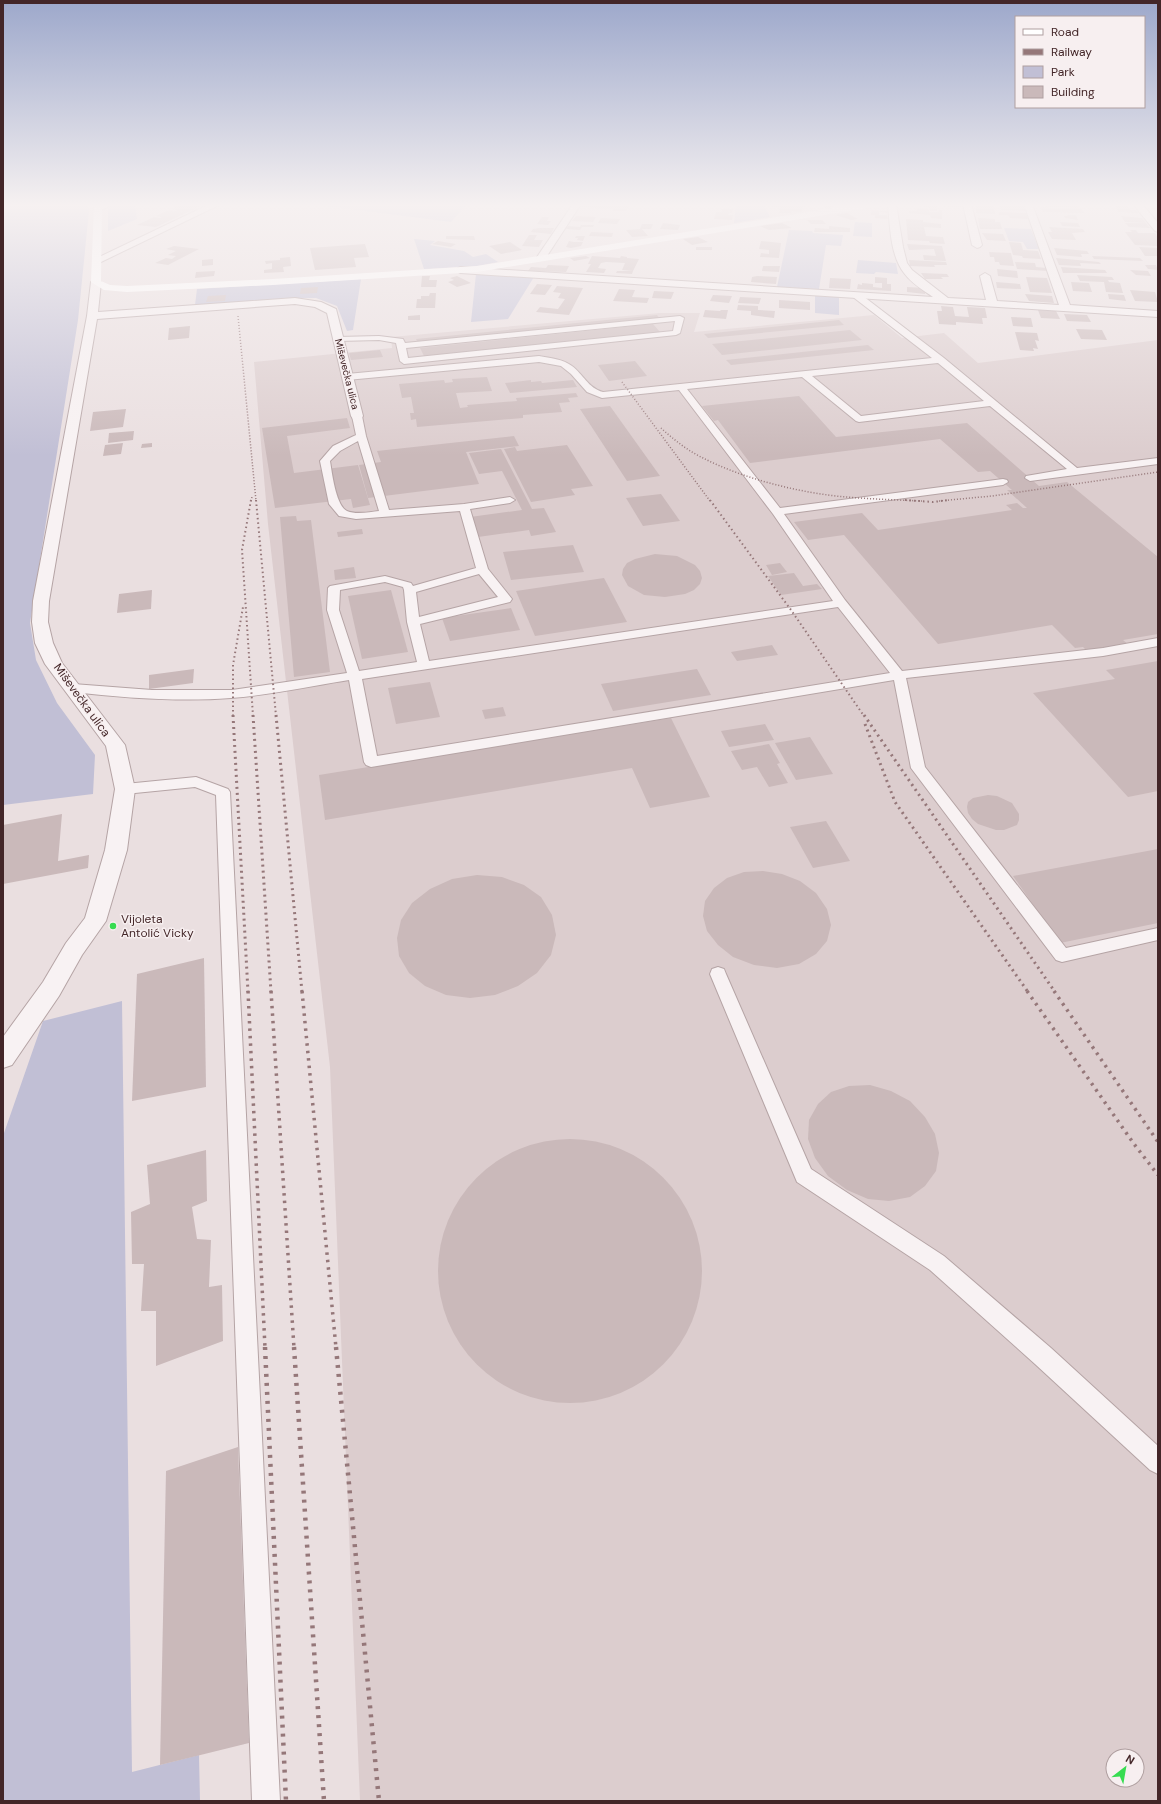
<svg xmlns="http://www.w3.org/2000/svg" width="1161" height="1804" viewBox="0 0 1161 1804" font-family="'DM Sans',sans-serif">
<rect width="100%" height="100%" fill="#eadfe0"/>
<path fill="#dccdce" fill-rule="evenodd" d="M660 313H700L694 332 874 315 902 338 944 333 978 363 1158 340V1801H360L330 1067 268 524 254 362 392 348 391 337ZM1113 1756H1137V1780H1113Z"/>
<g fill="#c1bfd5">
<path d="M3 204H88L89 211 78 320 30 623 36 660 57 703 95 755 93 794 3 805Z"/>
<path d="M116 204H135L137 219 108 231V207Z"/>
<path d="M321 204H467L451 222 319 205Z"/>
<path d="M736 204H765L764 206 770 217 734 223Z"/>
<path d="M855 222 872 223V237L853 236Z"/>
<path d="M1004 228 1031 229 1039 249H1027L1023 242 1009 241Z"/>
<path d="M789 230 812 231 813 233 843 235 841 246 826 245 819 289 777 287Z"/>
<path d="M414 239 435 241 430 245 464 251 473 257 486 254 498 262 477 266 424 269Z"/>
<path d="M858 260 896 263 898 274 876 272 874 274 856 273Z"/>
<path d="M476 274 534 277 508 319 471 322Z"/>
<path d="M361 279 353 330 347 331 337 306 316 298H302L195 305 197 289Z"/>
<path d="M815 296 839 297V315L815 313Z"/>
<path d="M122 1001 132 1772 199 1755 200 1801H3V1136L43 1021Z"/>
</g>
<g fill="#cab9ba">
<path d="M182 204H205L156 227 137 225 154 217 160 218 162 217 156 216 169 210 175 211 177 210 171 209Z"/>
<path d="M583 204H630L626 211H612L613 209 581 207Z"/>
<path d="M773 204H832L831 209H825V206L807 205 806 207H802V212L792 211 791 213H779L780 207H772Z"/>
<path d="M921 204H963L964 207 939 206 937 207V211H930L929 207H923Z"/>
<path d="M976 204H993L995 214 976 213Z"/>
<path d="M1007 204H1023L1026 211 1001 210 999 206H1008Z"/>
<path d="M1040 204 1077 206 1078 208 1041 206Z"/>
<path d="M1115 204 1127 205 1130 210H1136L1138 213 1118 212Z"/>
<path d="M1041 207 1082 209 1084 213 1043 212Z"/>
<path d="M917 208 929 210V212H939L938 210H942V219L931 218 930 215 909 213V211H917Z"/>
<path d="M722 209H733L732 213H729L728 215H733L732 220 714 219 716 212H721Z"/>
<path d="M871 210 889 211V213L879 212V215H887L888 219 875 218V215H871Z"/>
<path d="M999 212 1026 213 1028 219 1010 218 1008 215H999Z"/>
<path d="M847 213 858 219 851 220 835 215Z"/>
<path d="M1067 215H1076L1078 220 1065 218 1064 216H1068Z"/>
<path d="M576 216 596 217 593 222 572 221Z"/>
<path d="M1121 216 1142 218 1146 223 1125 222Z"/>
<path d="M542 217H549L547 221H551L548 225 537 224Z"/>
<path d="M601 218 620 219 617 224 598 223Z"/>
<path d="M978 218 995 219V222H1000L1002 229H980Z"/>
<path d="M906 219 923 220V222L941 224V228L924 227 926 236 943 237 945 244 930 243 929 241 908 240Z"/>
<path d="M807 220H822L826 224H811Z"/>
<path d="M1060 222 1078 223 1080 227 1062 226Z"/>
<path d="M663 223 680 225 678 230 660 229Z"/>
<path d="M782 223 792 228 769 230 760 226Z"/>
<path d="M1125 223H1146L1150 228 1129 227Z"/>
<path d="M642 224H653L651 229H640Z"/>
<path d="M581 225H594L593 227H582L580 230 566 229 568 226 580 227Z"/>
<path d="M829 226 850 228V232H814L815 228 829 229Z"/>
<path d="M1049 227 1083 229 1085 232 1072 233 1076 240 1052 239 1048 232H1052Z"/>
<path d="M540 228H554L551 234 531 232 533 229Z"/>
<path d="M642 229 648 236 632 237 626 230Z"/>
<path d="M1130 230H1136L1138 233H1155L1158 238V246L1135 245 1125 232H1132Z"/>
<path d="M591 232 613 233 612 237 589 236Z"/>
<path d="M982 233 1003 234 1006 241 987 240Z"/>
<path d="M529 235H537L534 240H543L539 247 522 246Z"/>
<path d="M446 236H474L475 240 446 239Z"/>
<path d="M576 236H585L583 241 577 240 578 238H575Z"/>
<path d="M698 237 708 242 692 245 683 239Z"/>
<path d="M438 241 456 244 451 247 432 244Z"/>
<path d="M569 241 574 242H583L581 246 571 248 566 247Z"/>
<path d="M761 241 781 243 779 258 760 257 761 253 769 254V250L759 249Z"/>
<path d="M510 242 522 250 501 254 489 246Z"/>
<path d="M1009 242 1021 243 1023 250 1038 251 1041 259 1023 258 1022 256 1013 255Z"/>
<path d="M365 244 369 257 354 258 356 267 315 270 310 248Z"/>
<path d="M907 244 942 246 946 261 924 260 923 255 936 256 934 249 909 250Z"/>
<path d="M174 246 199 249 168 265 155 263 166 258 172 259 176 256 168 255 176 251 166 249Z"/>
<rect x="696" y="247" width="16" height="3"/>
<path d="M1139 247 1158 248V256H1145Z"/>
<path d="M1054 248 1087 251 1089 254H1081L1082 257 1057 255Z"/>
<path d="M989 252 1011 253 1014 266 1000 265 999 262H995L994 257H990Z"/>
<path d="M586 256 590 258 574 261 570 258Z"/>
<path d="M592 256 620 258 621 256 627 257V258L639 259 633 271 622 270 625 263 606 262 601 263 598 268 606 269 604 273 586 272 591 264H588Z"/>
<path d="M1092 256 1140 258 1143 261 1094 259Z"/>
<path d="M290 257 291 266 283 267 284 272 264 273V270L272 269V263L266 264 265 261 280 260V258Z"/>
<path d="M1056 258 1099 262 1101 264 1080 263 1081 266 1059 265Z"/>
<path d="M213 259V265L202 266V260Z"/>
<path d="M909 260 946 262 947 265H934L935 267 910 266Z"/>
<path d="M1015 262 1035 263 1036 267 1047 268 1048 271 1017 269Z"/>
<path d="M548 265 569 266 566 272 528 271 531 267 546 268Z"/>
<path d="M1145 265H1156L1158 270 1148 269Z"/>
<path d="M763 266H780L779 272 762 271Z"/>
<path d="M1061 267 1105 270 1107 273H1063Z"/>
<path d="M997 269 1017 271 1018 278 998 276Z"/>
<path d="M1130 270 1148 271 1151 276 1136 275Z"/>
<path d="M215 271 214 276 195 278 196 272Z"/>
<path d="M617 271H633L632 274 616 273Z"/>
<path d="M921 273 947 274 949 277H941L943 279H925Z"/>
<path d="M1077 275 1112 277 1114 280H1108L1109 282 1120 283 1123 293 1106 292 1104 282 1080 281Z"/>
<path d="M422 276H430L429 280H437L436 287H421Z"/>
<path d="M457 276 471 283 457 287 448 282 454 280 450 278Z"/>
<path d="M757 276 777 277 776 284 751 282 752 277Z"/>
<path d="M875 277 887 278V284H891V291L857 289 858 284 862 285V283L873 284V287L882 288V283H875Z"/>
<path d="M1026 277 1047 278 1052 293 1030 292Z"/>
<path d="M830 278 851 279 850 289 829 288Z"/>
<path d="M996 282 1020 284 1021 289 997 288Z"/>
<path d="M1071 282 1089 283 1092 292 1073 291Z"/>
<path d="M537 284 552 285 545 295 530 294Z"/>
<path d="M557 286 583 288 569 315 536 312 540 307 558 309 565 299 558 298 561 293 553 292Z"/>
<path d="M318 287 317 293 300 294 301 288Z"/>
<path d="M907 287 925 288V294L907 292Z"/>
<path d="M619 289 635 290 632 297 649 298 647 303 613 301Z"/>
<path d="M1130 290 1155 292 1158 302 1135 301Z"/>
<path d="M654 291 674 292 671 299 652 298Z"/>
<path d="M430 293H436L435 308H416L417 299H421V296H429Z"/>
<path d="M1025 294 1052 296 1054 303 1029 301Z"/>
<path d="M1108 294 1124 295 1126 301 1109 299Z"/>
<path d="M226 295 225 301 206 302 208 296Z"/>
<path d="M713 295 732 296 729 303 710 301Z"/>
<path d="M740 297 761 298 759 304 738 303Z"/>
<path d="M779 300 810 302V310L779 308Z"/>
<path d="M738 305 758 306V310L775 311 774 318 751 315V311L737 310Z"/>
<path d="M941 306 953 307 955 316 969 317 967 307 985 308 987 318H982L983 324 956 322V325L939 324 937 311H942Z"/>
<path d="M705 310 720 311 721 310H728L726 319 703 317Z"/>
<path d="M1038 310 1056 311 1060 319 1041 318Z"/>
<path d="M1064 314 1087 315 1091 322 1067 321Z"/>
<path d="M420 315V320H408V316Z"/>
<path d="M657 315 660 319 418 343 416 339Z"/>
<path d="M1011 317 1031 318 1033 327 1013 326Z"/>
<path d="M839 320 844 325 708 338 704 334Z"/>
<path d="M653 324 660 332 424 356 420 348Z"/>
<path d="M190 326 189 338 168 340 169 328Z"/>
<path d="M1076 329 1102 330 1107 340 1081 339Z"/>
<path d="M850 330 862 340 722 355 712 344Z"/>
<path d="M1015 332 1037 333 1039 341 1035 340 1038 349 1033 348 1034 351 1020 350Z"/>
<path d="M868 345 874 350 731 365 726 360Z"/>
<path d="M380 350 383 357 351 360 349 353Z"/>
<path d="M635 361 647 376 609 381 598 365Z"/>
<path d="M487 377 492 391 456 393 460 408 468 407 467 405 517 401 516 398 576 393 578 397 568 398 570 402 559 403 562 412 523 415V418L417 427 416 419 411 420 410 413H414L411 397 402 398 399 384 444 380 445 383 453 382 452 379Z"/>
<path d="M531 380V382L541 381 542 383 573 380 577 387 510 393 505 383Z"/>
<path d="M799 396 836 437 967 423 1039 486 1067 482 1158 557V634L1123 640 1129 645 1088 652 1083 647 1075 648 1052 625 938 644 844 535 808 540 794 522 862 513 878 530 1012 510 1006 505 1017 503 1023 508H1027L1007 490H1012L990 471 978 472 940 439 750 463 718 420 714 421 702 406Z"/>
<path d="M610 406 660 476 627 481 580 409Z"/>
<path d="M126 409 123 427 90 431 93 412Z"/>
<path d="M347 418 350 428 287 436 294 473 358 465 370 505 353 508 351 499 275 508 262 428Z"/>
<path d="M134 431 133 440 108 443 109 433Z"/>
<path d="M514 436 519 446 466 452 479 484 368 498 359 465 381 462 377 451Z"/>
<path d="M123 443 121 454 103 456 105 445Z"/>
<path d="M152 443V447L141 448 142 444Z"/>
<path d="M567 445 593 486 571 489 575 495 531 502 504 449 515 447 517 451Z"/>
<path d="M501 449 532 509 544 508 556 532 531 536 529 530 478 537 470 517 522 510 502 471 479 474 469 453Z"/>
<path d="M661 494 680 521 643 526 626 498Z"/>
<path d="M296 516 297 521 311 520 330 672 294 677 280 517Z"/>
<path d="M362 529 363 534 338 537 337 532Z"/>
<path d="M573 545 584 572 511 580 503 552Z"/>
<path d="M655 554 677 556 695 565 700 571 702 578 700 584 694 590 685 594 665 597 644 595 628 586 622 575 623 569 627 563 635 559Z"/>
<path d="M780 563 787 572 772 575 766 565Z"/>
<path d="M354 567 356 578 335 580 334 570Z"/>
<path d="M794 573 803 586 817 584 822 589 781 595 768 576Z"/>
<path d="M604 578 627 622 535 636 516 591Z"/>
<path d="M152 590 151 609 117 613 119 594Z"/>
<path d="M391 590 408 652 362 659 348 596Z"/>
<path d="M511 608 520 630 450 641 442 618Z"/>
<path d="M772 645 778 655 737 661 731 652Z"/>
<path d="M1158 661V791L1128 797 1033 693 1115 679 1106 670Z"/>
<path d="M194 669 193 683 149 689V675Z"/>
<path d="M697 669 711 695 613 711 601 684Z"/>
<path d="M430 682 440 717 396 724 388 688Z"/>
<path d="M503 707 506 716 485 719 482 710Z"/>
<path d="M671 718 710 797 650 808 632 768 325 820 319 775Z"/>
<path d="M765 724 774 740 729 747 721 731Z"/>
<path d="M810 737 833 774 796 780 775 743Z"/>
<path d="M769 744 780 763 777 764 788 783 769 787 757 767 742 770 731 751Z"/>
<path d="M988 795 997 796 1012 803 1019 814V820L1017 825 1004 830H996L978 824 972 819 968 813 967 807 968 802 973 798Z"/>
<path d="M62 814 58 861 89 855 88 868 3 884V825Z"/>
<path d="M826 821 850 861 813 868 790 827Z"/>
<path d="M1158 849V923L1060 943 1013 876Z"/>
<path d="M763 871 782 874 800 881 816 893 827 909 831 925 827 941 816 954 799 964 777 968 754 965 733 957 718 945 707 931 703 916 705 901 714 888 727 878 744 872Z"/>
<path d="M477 875 502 877 524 885 541 897 552 915 556 935 551 955 537 973 518 986 495 995 470 998 446 995 425 986 409 973 399 956 397 938 401 920 412 903 430 889 452 879Z"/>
<path d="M204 958 206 1087 132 1101 137 974Z"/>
<path d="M870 1085 891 1091 910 1101 925 1117 935 1134 939 1153 936 1171 925 1186 910 1197 889 1201 868 1199 847 1190 828 1176 815 1158 808 1139 809 1120 818 1104 831 1092 849 1086Z"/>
<circle cx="570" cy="1271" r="132"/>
<path d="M206 1150 207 1201 192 1207 197 1239 211 1240 209 1287 222 1285 223 1341 156 1366V1311H141L144 1264H132L131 1212 150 1204 147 1165Z"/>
<path d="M238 1447 249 1743 160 1765 166 1471Z"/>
</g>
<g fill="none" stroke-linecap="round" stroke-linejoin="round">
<g stroke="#b5a4a5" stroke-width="2">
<g id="lane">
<path d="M853 293H859L944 358 1077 468 1158 458V464L1030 481 1025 478 1026 476 1067 469 990 406 859 422 856 421 802 377 687 389 780 508 1003 479 1007 480 1008 482 1003 485 784 514 845 600 902 671 1103 648 1158 638V646L1103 656 906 678 925 767 1066 948 1158 928V940L1062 962 1056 960 911 768 894 680 371 767 366 765 364 762 349 680C310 686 271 695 231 698 179 702 125 698 73 692L68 691 66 688 68 685 73 684 152 690H232L347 673 327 610 328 588 330 586 385 576 411 583 413 586 476 568 460 511 356 519 339 516 329 504 320 461 333 446 356 435 352 416 357 413 362 416 366 436 389 510 464 504 510 497 515 500 510 503 470 509 488 569 512 599 510 602 420 624 429 661 833 601 773 514 679 390 602 398 587 392 571 374 561 366 539 362 347 380 343 377 347 374 539 356C550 358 563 359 572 366 583 374 588 388 603 392L932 358 853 297ZM938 363 984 401 861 416 812 376ZM358 441 379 511C370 512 356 515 347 511 336 506 332 473 330 461L340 451ZM479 574 498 597 419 617 416 592ZM385 582 403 587 404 590 407 622 417 662 359 671 339 610 340 590ZM838 607 890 673 377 756 362 679Z"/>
<path d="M680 316 684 318 680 333 676 335 404 364 400 361 396 343 379 340 338 341 334 339 338 337 379 336 403 339 405 343ZM675 321 673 331 408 358 406 348Z"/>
<path d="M196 777 228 789 230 792 280 1801H252L216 795 195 787 125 794 120 792 118 789 120 786 125 784Z"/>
<path d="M718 967 724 969 726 974 811 1169 944 1256 1051 1348 1158 1446V1474L1150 1470 1035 1364 930 1270 797 1182 710 974 712 969Z"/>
</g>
</g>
<g stroke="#b5a4a5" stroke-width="2">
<g id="street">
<path d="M101 204H113L101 210H95L94 208Z"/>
<path d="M210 204H221L101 262H95L93 260Z"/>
<path d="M573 204H581L545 259H539L537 257Z"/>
<path d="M888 204H896L903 247 907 263 912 270 948 298 986 300 980 276 985 273 990 276 997 301 1059 305 1024 204H1032L1070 305 1158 311V317L460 273 455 270 460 267 933 297C923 290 911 283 904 273 890 255 890 225 888 204Z"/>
<path d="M963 204H971L982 245 980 247 977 248 972 245Z"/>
<path d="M1133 204H1142L1158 223V232L1155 231Z"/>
<path d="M96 279 101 282 98 312 295 298 321 302 336 309 363 416 361 419H353L351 416 327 313 315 307 295 304 97 319 49 601 48 622 53 643 62 663 125 745 135 789 127 850 106 921 82 955 59 996 12 1065 3 1068V1037L43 982 66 943 85 918 105 850 115 789 106 746 45 664 35 643 32 622 33 601 87 316 91 282Z"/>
</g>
</g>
<use href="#lane" fill="#f8f2f3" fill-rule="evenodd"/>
<use href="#street" fill="#f8f2f3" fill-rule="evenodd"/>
<path fill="#fff" fill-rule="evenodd" d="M94 204H102L101 281 110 285 127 286 273 279 477 266 858 204H877L873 207 477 272 273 285 127 292 104 290 91 282Z"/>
<g stroke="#957779" stroke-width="1.5" stroke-dasharray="1 2" stroke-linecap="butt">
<path d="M238 316 256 501"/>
<path d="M622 382 710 501"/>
<path d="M661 428C673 439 688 451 703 458 744 479 800 493 846 497 871 499 897 500 922 501"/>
<path d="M251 501 252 497"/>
<path d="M939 501 992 496 1158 472"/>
</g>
<g stroke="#957779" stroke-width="2" stroke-dasharray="1.5 3" stroke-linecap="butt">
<path d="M251 500 242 550 253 716"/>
<path d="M256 500 276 716"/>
<path d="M710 500 791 610 864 716"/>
<path d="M905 500 933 502 949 500"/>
<path d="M233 716V665L243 607"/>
</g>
<g stroke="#957779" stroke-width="3" stroke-dasharray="2 4" stroke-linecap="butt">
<path d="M233 715 248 992"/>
<path d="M253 715 271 992"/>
<path d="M276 715 302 992"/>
<path d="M864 715 1055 992"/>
<path d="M865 724 895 802 1028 992"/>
</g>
<g stroke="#957779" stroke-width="3.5" stroke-dasharray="2.5 5" stroke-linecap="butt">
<path d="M248 991 265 1348"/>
<path d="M271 991 294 1348"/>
<path d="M302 991 336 1348"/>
<path d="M1027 991 1134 1144 1158 1175"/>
<path d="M1054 991 1158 1142"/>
</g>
<g stroke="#957779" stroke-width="4.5" stroke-dasharray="3 6" stroke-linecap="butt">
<path d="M265 1347 286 1801"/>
<path d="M294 1347 324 1801"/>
<path d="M336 1347 379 1801"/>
</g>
</g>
<linearGradient id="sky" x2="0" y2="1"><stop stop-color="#9da8cb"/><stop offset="0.45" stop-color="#f6f1f1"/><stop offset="1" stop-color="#f6f1f1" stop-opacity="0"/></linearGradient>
<rect width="1161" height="456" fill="url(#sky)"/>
<circle fill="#37dc51" stroke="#f7eff0" stroke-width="1.5" cx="113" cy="926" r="4"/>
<g text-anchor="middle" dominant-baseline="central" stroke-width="3" stroke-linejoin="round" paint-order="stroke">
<g font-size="10" fill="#432628" stroke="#f7eff0">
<text transform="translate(347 374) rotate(76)">Miševečka ulica</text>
</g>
<g font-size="12" fill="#432628" stroke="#f7eff0">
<text transform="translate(82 700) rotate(54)">Miševečka ulica</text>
</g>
<g font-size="12" fill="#432628" stroke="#f7eff0" text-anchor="start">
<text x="121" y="919">Vijoleta<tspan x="121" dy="14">Antolić Vicky</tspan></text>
</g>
</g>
<rect width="1161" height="1804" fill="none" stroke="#432628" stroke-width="8"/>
<rect x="1015" y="16" width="130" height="92" fill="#f7eff0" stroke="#af9fa0"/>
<rect x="1023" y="29" width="20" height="6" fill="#ffffff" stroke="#af9fa0"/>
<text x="1051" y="36" font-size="12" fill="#432628">Road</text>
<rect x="1023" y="49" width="20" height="6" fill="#957779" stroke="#af9fa0"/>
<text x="1051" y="56" font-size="12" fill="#432628">Railway</text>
<rect x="1023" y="66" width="20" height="12" fill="#c1bfd5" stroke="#af9fa0"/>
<text x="1051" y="76" font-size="12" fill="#432628">Park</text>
<rect x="1023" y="86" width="20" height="12" fill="#cab9ba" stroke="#af9fa0"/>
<text x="1051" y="96" font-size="12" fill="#432628">Building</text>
<g transform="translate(1125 1768) rotate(31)"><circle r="19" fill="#f7eff0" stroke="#af9fa0"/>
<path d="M0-3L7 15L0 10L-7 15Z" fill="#37dc51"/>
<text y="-6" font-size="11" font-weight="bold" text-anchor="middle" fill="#432628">N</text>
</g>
</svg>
